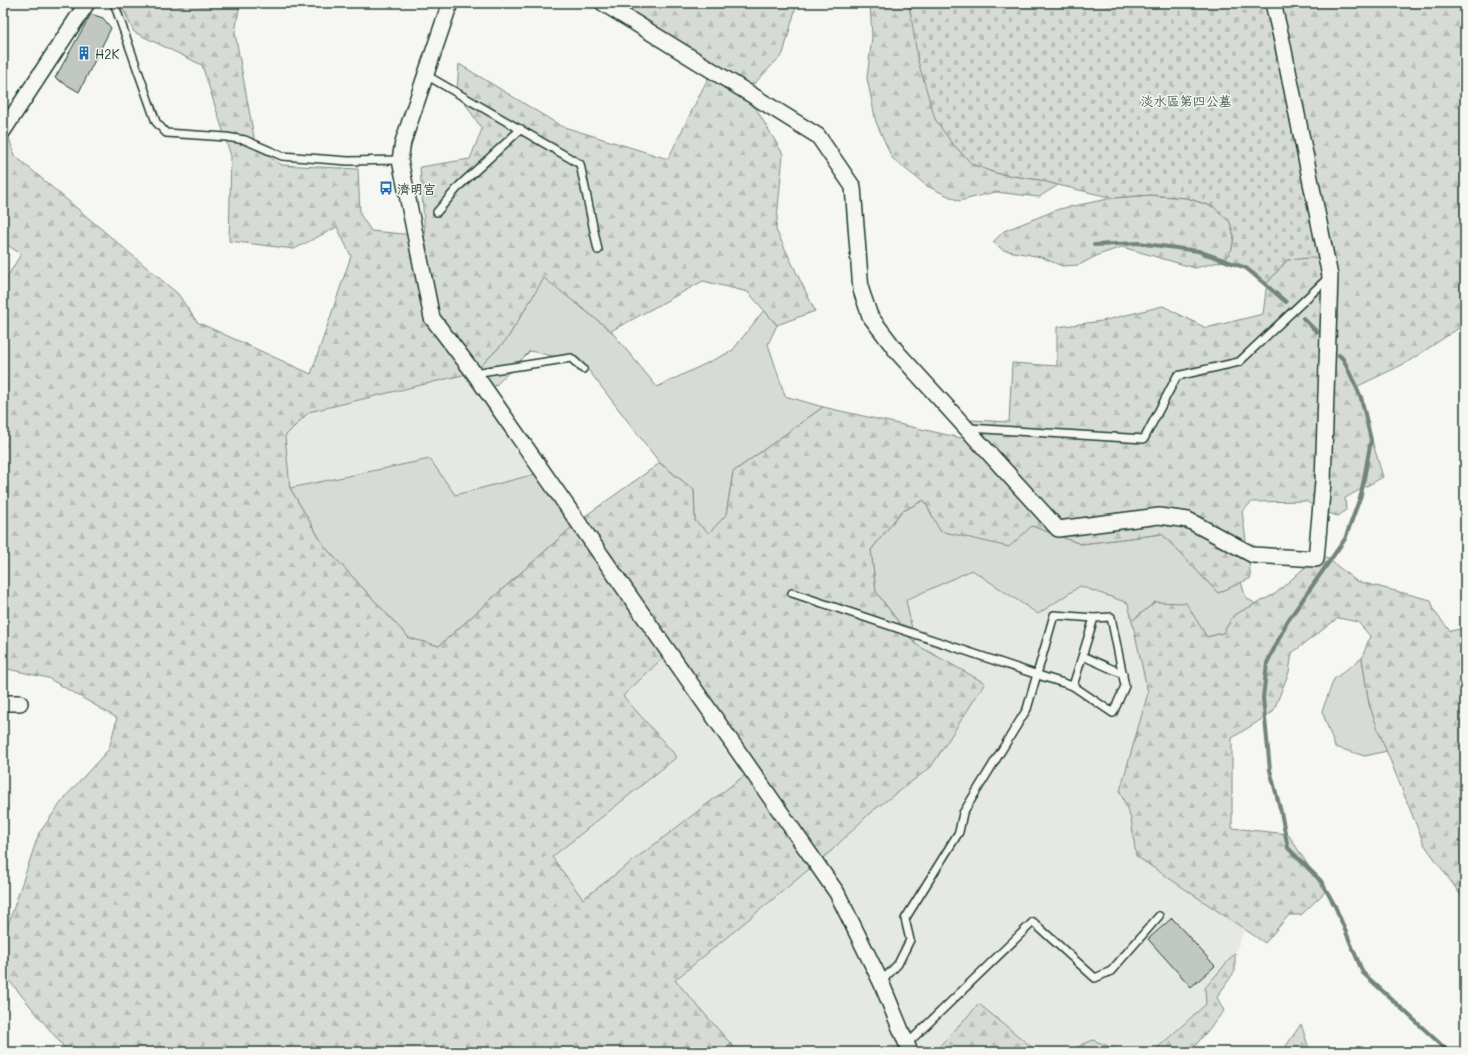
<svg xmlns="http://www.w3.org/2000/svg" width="1468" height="1055" viewBox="0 0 1468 1055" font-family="Mali,'LXGW WenKai TC',sans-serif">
<defs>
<pattern id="forest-firs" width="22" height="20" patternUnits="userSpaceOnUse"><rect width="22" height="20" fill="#d6dbd6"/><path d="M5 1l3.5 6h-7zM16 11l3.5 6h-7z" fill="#b7bdb8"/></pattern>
<pattern id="cemetery-stones" width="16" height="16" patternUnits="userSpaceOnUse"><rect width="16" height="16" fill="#d6dbd6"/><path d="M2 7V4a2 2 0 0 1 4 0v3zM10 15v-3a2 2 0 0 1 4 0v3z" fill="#b7bdb8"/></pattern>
</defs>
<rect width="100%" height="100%" fill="#f6f6f2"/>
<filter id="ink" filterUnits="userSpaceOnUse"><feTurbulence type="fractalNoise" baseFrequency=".025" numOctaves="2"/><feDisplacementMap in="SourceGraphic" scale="8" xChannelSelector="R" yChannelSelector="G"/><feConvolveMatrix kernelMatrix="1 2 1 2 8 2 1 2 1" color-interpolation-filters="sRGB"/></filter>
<g filter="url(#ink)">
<g fill="#e6e8e4">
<path d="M475 372 547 471 455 495 430 459 290 488 285 436 309 412Z"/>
<path d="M972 570 1024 605 1034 607 1055 602 1080 586 1117 599 1126 600 1128 603 1148 693 1120 791 1131 819 1136 856 1208 904 1244 930 1235 953 1205 988 1206 1004 1153 1052H1123L1093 1040 1066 1052H1038L979 1004 934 1052H738L674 981 830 852 871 812 776 600H906Z"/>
<path d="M671 650 753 769 583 900 552 857 677 758 623 696Z"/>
</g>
<g fill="#d6dbd6" stroke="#7a8c85">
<path d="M544 277 611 331 657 387 732 351 764 310 777 325 768 344 785 396 823 407 733 472 726 515 709 534 695 521 694 490 660 463 583 363 530 351 489 392 475 372 507 339Z"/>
<path d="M430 459 455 495 547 471 581 519 439 646 409 638 324 546 290 488Z"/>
<path d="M924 500 1032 526 1081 544 1162 534 1218 593 1241 582 1246 598 1256 604 1234 615 1223 633 1207 637 1155 602 1132 621 1128 603 1080 586 1038 614 972 570 906 600 915 644 876 592 871 550 901 512Z"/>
<path d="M1362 658 1369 704 1387 751 1365 756 1335 747 1322 711 1334 679Z"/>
</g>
<g fill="url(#forest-firs)" stroke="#7a8c85" fill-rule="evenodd">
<path d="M120 3H240L235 33 256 148 282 165 358 169 360 214 371 231 425 236 420 167 470 159 482 129 457 91 459 64 561 126 668 159 710 74 608 3H797L783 54 746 92 783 154 776 230 815 311 777 325 748 292 703 281 611 331 544 278 507 339 475 372 309 412 285 436 290 488 324 546 409 638 439 646 581 519 660 463 694 490 695 521 709 533 726 515 733 472 823 407 961 438 972 420 1009 422 1012 363 1057 366V327L1102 321 1163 306 1206 328 1263 314 1267 283 1287 260 1320 256 1265 3H1465V324L1406 363 1356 387 1383 477 1345 498 1346 510 1338 516 1321 511 1306 501 1252 502 1242 511 1251 578 1218 593 1162 534 1081 544 1032 526 1009 547 940 531 924 500 901 512 871 550 876 592 915 644 985 683 931 767 871 812 830 852 675 980 738 1052H68L3 973V940L39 833 66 796 109 749 117 718 48 678 3 668V284L21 254 3 242V115L14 155 178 294 197 322 311 374 351 256 337 227 294 249 229 241 231 156 202 65 134 32ZM671 650 753 769 583 899 552 857 677 757 623 696Z"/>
<path d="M870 3H909L910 12 951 142 972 164 995 173 1040 180 1058 185 1039 197 995 192 959 201 927 186 892 158 876 122 867 78 872 37Z"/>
<path d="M1150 195 1187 198 1214 207 1230 222 1234 236 1232 249 1223 261 1195 268 1122 247 1098 255 1079 265 1062 266 1041 257 1003 250 993 242 1004 231 1059 209 1113 198Z"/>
<path d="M1321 553 1356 581 1431 600 1434 611 1450 631 1465 628V901L1424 844 1380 735 1369 704 1362 658 1370 636 1358 622 1338 618 1292 653 1289 672 1273 712 1232 738V828L1288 834 1325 892 1301 915H1289L1265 943 1136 856 1131 819 1120 791 1148 693 1132 621 1155 602 1186 603 1207 637 1223 633 1234 615 1275 594Z"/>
<path d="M1235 953V971L1217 997 1224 1011 1190 1052H1153L1206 1004 1205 988Z"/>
<path d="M979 1004 1038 1052H934Z"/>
<path d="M1301 1024 1310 1052H1282Z"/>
<path d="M1093 1040 1123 1052H1066Z"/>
</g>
<path fill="url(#cemetery-stones)" stroke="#7a8c85" d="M909 3H1265L1320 257 1287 260 1267 283C1251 268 1244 265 1223 261L1232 249 1234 236 1230 222 1214 207 1187 198 1150 195 1113 198 1058 185 1040 180 995 173 972 164 951 142 935 119 918 61Z"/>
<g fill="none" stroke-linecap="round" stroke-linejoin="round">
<g stroke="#72847d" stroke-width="4">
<path d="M1094 245 1139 243 1198 251 1246 268 1286 302"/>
<path d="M1303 318 1317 332"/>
<path d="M1339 355 1343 359 1361 397 1371 440 1361 495 1345 539 1287 622 1267 663 1263 698 1270 770 1281 812 1288 848 1321 881 1335 906 1363 973 1449 1052"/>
</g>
</g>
<g fill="#c1c8c3" stroke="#1f3d34">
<path d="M91 14 103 18 111 28 79 92 55 78Z"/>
<path d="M1172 918 1215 966 1191 987 1148 939Z"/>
</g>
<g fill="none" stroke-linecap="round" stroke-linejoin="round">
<g stroke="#1f3d34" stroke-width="10">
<g id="service">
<path d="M114 3 156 122 166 133 226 137 245 140 282 156 348 161 400 160"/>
<path d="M426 75 580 164 598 250"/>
<path d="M437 212 460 185 521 129"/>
<path d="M474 373 571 358 583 369"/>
<path d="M969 428 1144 439 1177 376 1239 362 1328 278"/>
<path d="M792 593 1038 675 1073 686 1113 713 1125 686 1111 617 1094 618 1054 615 1027 709 963 813 959 832 905 919 910 940 898 964 881 982"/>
<path d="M1083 656 1123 674"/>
<path d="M1073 686 1094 618"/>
<path d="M907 1044 1033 922 1095 978 1111 971 1159 916"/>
</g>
</g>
<g stroke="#1f3d34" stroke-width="18">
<g id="minor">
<path d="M450 3 403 142 400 160 432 318 474 373 837 893 881 982 910 1052"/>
<path d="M603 3 818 136 853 187 861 290 870 316 898 353 1058 529 1159 516 1188 520 1253 555 1316 559 1323 482 1330 276 1282 41 1273 3"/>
<path d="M3 131 87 3"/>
<path d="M3 703H20"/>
</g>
</g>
<use href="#service" stroke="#f6f6f2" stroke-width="7"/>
<use href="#minor" stroke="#f6f6f2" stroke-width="15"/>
</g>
</g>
<defs>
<g id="building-bare" transform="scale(1.08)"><path d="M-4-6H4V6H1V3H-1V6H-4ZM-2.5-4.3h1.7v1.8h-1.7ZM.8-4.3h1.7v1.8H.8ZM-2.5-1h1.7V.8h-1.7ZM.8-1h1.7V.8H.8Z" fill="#1f6fb2" stroke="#f6f6f2" stroke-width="2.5" paint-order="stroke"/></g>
<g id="bus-bare" transform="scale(1.08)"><path d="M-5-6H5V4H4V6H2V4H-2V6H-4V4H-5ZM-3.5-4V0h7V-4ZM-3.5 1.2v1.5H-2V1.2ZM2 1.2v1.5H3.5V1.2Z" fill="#1f6fb2" stroke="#f6f6f2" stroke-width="2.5" paint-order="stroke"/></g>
</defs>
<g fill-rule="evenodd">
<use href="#building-bare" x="84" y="53"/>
<use href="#bus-bare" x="386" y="188"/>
</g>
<g text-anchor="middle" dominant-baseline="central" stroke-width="3" stroke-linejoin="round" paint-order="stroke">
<g font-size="13" fill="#1f3d34" stroke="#f6f6f2" text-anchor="start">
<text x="95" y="53">H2K</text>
<text x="397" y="188">濟明宮</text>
</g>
<g font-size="13" fill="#445d54" stroke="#f6f6f2">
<text x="1186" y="100">淡水區第四公墓</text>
</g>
</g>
<rect width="1468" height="1055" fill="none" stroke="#f6f6f2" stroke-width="16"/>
<rect x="8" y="8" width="1452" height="1039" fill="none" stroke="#1f3d34" stroke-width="1.5" filter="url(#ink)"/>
</svg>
